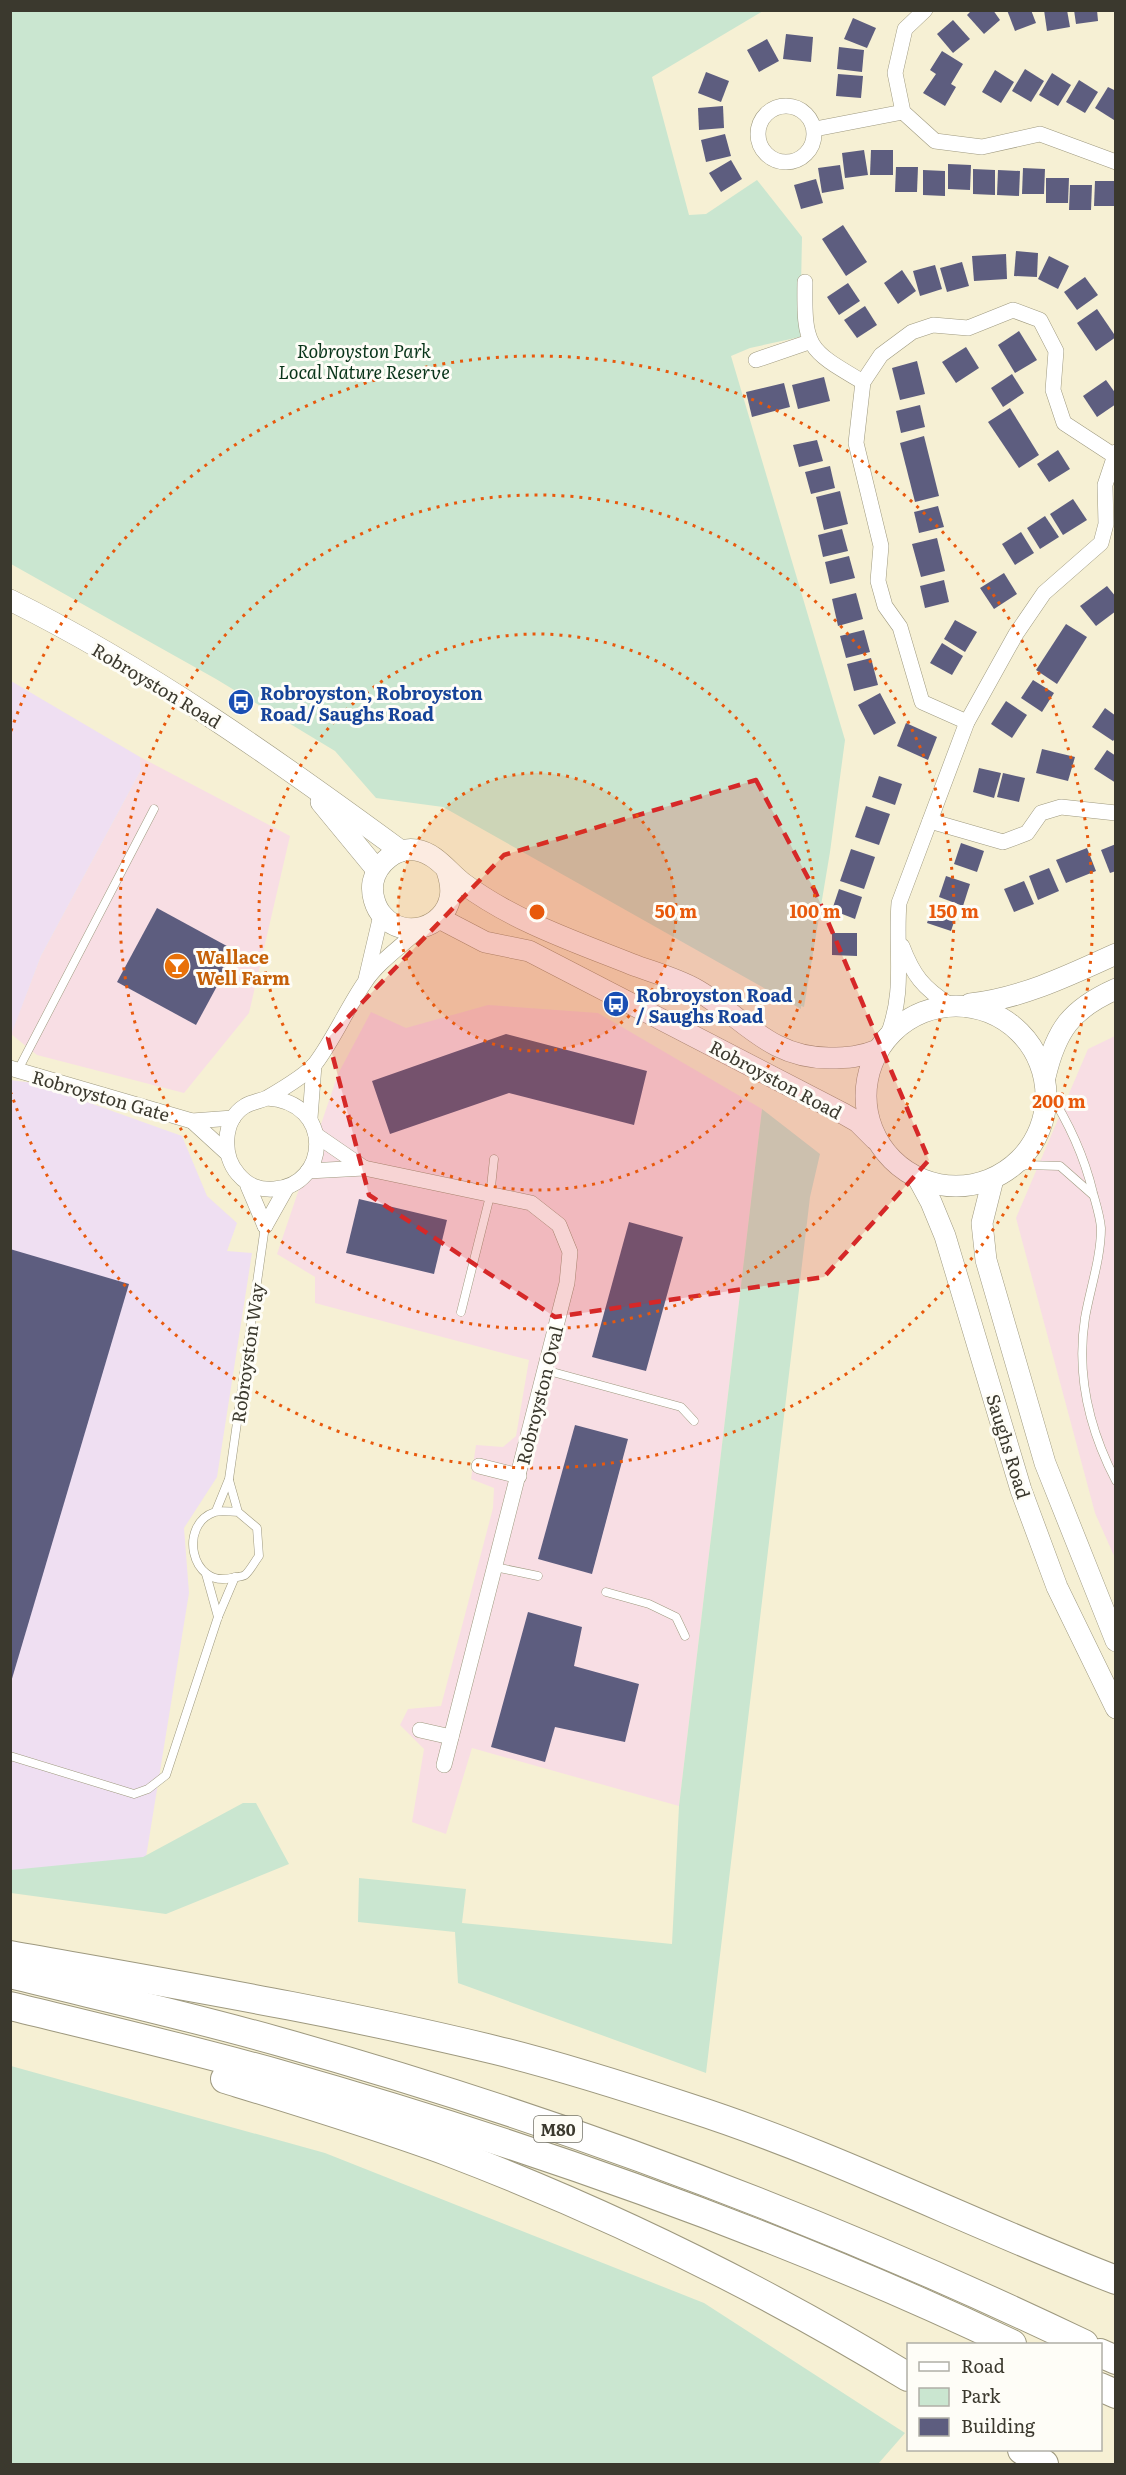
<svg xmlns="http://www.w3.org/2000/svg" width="1126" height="2475" viewBox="0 0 1126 2475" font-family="Literata,serif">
<rect width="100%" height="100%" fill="#f6f0d4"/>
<g fill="#f8dee4">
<path d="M140 757 290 836 249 1013 184 1093 37 1055 11 1034 41 956 141 770Z"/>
<path d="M488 1005 598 1013 762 1109 679 1806 472 1748 446 1834 412 1822 424 1749 400 1725 408 1709 441 1706 493 1508 494 1488 471 1479 476 1445 503 1447 516 1436 529 1360 315 1303V1277L277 1254 338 1074 371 1012 406 1028Z"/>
<path d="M1115 1036V1558L1095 1513 1016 1218 1088 1049Z"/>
</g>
<g fill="#efdff2">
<path d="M11 681 140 757 141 770 41 956 11 1035Z"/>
<path d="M10 1080 34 1083 182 1136 207 1196 237 1223 227 1251 252 1253 217 1477 184 1528 189 1593 140 1894 11 1871Z"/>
</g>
<g fill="#cae6d0">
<path d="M11 11H763L652 77 689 215 706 214 757 180 802 237 800 337 750 348 731 356 845 740 830 852 804 1007 801 1006V1009L443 807 376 798 335 751 216 679 11 564Z"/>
<path d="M762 1109 820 1154 810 1197 706 2073 458 1983 455 1932 358 1922 359 1878 466 1889 462 1923 672 1944 679 1806Z"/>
<path d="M243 1803H256L289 1864 166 1914 11 1893V1870L143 1857Z"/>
<path d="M11 2066 325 2153 704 2303 905 2433 878 2464H11Z"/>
</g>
<g fill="#5d5d7f">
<path d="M972 10H993L1000 20 984 34 967 15Z"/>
<path d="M1007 10H1031L1036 23 1015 31Z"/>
<path d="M1044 10H1067L1070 27 1047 31Z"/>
<path d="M1074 10H1097L1098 21 1076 24Z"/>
<path d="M853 18 876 28 867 48 844 39Z"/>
<path d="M953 20 970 39 953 53 937 34Z"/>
<path d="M786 34 813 37 811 62 783 59Z"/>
<path d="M767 39 779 61 759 72 747 50Z"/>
<path d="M839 47 864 50 862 72 837 69Z"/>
<path d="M942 51 963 64 951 84 956 87 945 106 923 93 936 74 930 70Z"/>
<path d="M1025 69 1044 81 1031 102 1012 91Z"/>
<path d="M995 70 1014 82 1001 103 982 92Z"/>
<path d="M706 72 729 81 721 102 698 93Z"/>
<path d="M1052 73 1071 85 1058 106 1039 95Z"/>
<path d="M838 74 863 76 861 98 836 96Z"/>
<path d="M1079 80 1098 92 1085 113 1066 102Z"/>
<path d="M1108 87 1116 91 1114 120 1095 108Z"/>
<path d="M723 106 724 128 699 130 698 108Z"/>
<path d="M725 134 731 156 706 162 701 140Z"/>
<path d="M864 150 868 175 845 178 842 153Z"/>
<path d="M871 150H893V175H870Z"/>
<path d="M731 160 742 179 721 192 709 173Z"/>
<path d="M948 164 971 165 970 190 948 189Z"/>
<path d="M840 165 844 189 822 193 818 168Z"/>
<path d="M896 167H918L917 192H895Z"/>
<path d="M1023 168 1045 169 1044 194H1022Z"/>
<path d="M973 169 995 170V195L973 194Z"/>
<path d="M923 170 945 171V196L923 195Z"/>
<path d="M998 170 1020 171 1019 196 997 195Z"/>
<path d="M1046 178H1069L1068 203H1046Z"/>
<path d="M816 179 823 203 801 209 794 185Z"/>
<path d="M1095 181H1116V206H1094Z"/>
<path d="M1070 185H1092L1091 210H1069Z"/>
<path d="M843 225 867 262 846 276 822 239Z"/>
<path d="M1016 251 1038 253 1037 277 1014 276Z"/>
<path d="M1006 254 1007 279 974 281 972 256Z"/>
<path d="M1049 256 1069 266 1058 289 1038 279Z"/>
<path d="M962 262 969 286 947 292 940 268Z"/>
<path d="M935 265 942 289 920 296 913 271Z"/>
<path d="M902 270 916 291 898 304 884 283Z"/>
<path d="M1085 277 1098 295 1077 310 1064 292Z"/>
<path d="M848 283 860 301 839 315 827 297Z"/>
<path d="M865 306 877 325 857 338 844 320Z"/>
<path d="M1097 309 1116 337 1096 351 1077 323Z"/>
<path d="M1019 331 1037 360 1015 373 998 345Z"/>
<path d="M966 347 979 368 956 383 942 362Z"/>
<path d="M917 361 925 394 900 400 892 368Z"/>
<path d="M1012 374 1024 393 1003 407 991 388Z"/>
<path d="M824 377 830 401 798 409 792 385Z"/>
<path d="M1106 380 1116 394V404L1097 417 1083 396Z"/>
<path d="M784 383 790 407 752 417 746 392Z"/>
<path d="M920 405 925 427 901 433 896 411Z"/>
<path d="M1010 408 1039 455 1019 468 988 422Z"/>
<path d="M924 436 939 496 915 502 900 443Z"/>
<path d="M817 440 823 461 799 467 793 445Z"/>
<path d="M1058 450 1070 469 1049 482 1037 464Z"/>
<path d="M830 466 835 488 811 494 805 472Z"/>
<path d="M840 491 848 524 824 530 816 497Z"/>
<path d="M1073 499 1087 520 1063 535 1050 514Z"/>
<path d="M938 506 944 527 919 533 914 512Z"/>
<path d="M1045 516 1059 537 1040 549 1027 528Z"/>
<path d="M842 529 848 551 823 557 818 535Z"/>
<path d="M1021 532 1034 553 1015 565 1002 544Z"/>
<path d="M937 538 945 571 921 577 912 544Z"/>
<path d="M849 556 855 578 830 584 825 562Z"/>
<path d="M1004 573 1017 594 994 609 980 588Z"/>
<path d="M944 580 949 602 925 608 920 586Z"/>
<path d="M1107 586 1116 597V611L1096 626 1080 606Z"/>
<path d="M856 593 863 619 838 626 832 599Z"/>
<path d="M955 620 977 632 965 652 944 639Z"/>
<path d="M1066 624 1087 637 1057 684 1036 670Z"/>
<path d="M864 630 870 652 846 658 840 636Z"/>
<path d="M942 643 963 656 952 675 930 663Z"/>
<path d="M871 658 878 685 854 691 847 664Z"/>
<path d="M1033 680 1054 693 1042 712 1021 698Z"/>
<path d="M880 693 896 723 874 735 858 705Z"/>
<path d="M1006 701 1027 715 1012 738 991 724Z"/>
<path d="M1105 708 1116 716V737L1113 741 1092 727Z"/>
<path d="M906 723 937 737 928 760 897 746Z"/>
<path d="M1042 749 1075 757 1068 781 1036 773Z"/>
<path d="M1107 750 1116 756V783L1094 769Z"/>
<path d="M979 768 1001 773 994 798 973 792Z"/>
<path d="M1003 773 1025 778 1019 802 997 797Z"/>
<path d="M879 776 902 784 895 805 872 797Z"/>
<path d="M866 806 890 814 879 845 855 837Z"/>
<path d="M961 843 984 851 977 872 954 864Z"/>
<path d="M1116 844V871L1110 873 1101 850Z"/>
<path d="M1087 848 1096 871 1066 883 1056 860Z"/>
<path d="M851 849 875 857 864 889 840 881Z"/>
<path d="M1049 868 1059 891 1038 900 1029 876Z"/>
<path d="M946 876 970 884 963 906 939 897Z"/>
<path d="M1024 881 1034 904 1014 912 1004 889Z"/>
<path d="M839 889 862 897 855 919 832 910Z"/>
<path d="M934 902 958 910 951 931 927 923Z"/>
<path d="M157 908 236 951 196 1025 117 982Z"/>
<path d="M832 933H857V956L832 955Z"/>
<path d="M506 1034 647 1071 634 1125 509 1093 390 1134 372 1081Z"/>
<path d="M359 1199 447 1220 434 1274 346 1253Z"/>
<path d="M629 1222 683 1237 646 1371 592 1357Z"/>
<path d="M10 1249 129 1284 11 1682H10Z"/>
<path d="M575 1425 628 1439 592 1574 538 1559Z"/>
<path d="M528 1612 582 1627 574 1666 639 1684 625 1742 555 1727 545 1762 491 1747Z"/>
</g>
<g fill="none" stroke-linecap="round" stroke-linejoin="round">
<g stroke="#9e997f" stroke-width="9">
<g id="lane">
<path d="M18 1070 154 809"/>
<path d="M1047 1089C1068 1121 1084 1155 1093 1193 1096 1204 1100 1216 1101 1228 1101 1258 1090 1289 1085 1318 1076 1375 1090 1431 1116 1481"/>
<path d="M1004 1173 1026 1165 1060 1166 1093 1195"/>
<path d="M461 1312 490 1196 494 1159"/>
<path d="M545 1370 681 1407 694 1421"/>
<path d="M229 1480 238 1512 257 1528 259 1556C255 1561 250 1571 245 1575 242 1577 235 1577 231 1578 191 1588 178 1524 215 1512 222 1510 231 1512 238 1512"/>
<path d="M216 1511 229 1479 265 1226"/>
<path d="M495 1567 538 1576"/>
<path d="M206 1574 218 1617"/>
<path d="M606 1592 649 1604 676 1617 685 1636"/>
<path d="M10 1756 134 1794 148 1789 166 1775 218 1617 235 1577"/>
</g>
</g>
<g stroke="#9e997f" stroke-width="16">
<g id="street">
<path d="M925 10 905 29 895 73 903 112 935 141 982 147 1040 134 1116 162"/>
<circle cx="786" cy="134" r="28"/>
<path d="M815 129 903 112"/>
<path d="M805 282C804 348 807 349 863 382"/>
<path d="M756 360 809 342"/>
<path d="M967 722 922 702 900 627 885 606 878 581 881 546 856 443 863 382 881 355 912 332 933 325 968 328 1013 310 1040 320 1056 351 1053 390 1064 423 1113 455"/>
<path d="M930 821 1003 842 1027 833 1041 813 1061 807 1116 813"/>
<path d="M902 946C913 975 923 988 950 1005"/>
<path d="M366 979 381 915"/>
<path d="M887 1037C906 991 895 951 899 903L967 722 1016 634 1044 593 1101 543 1106 524 1105 485 1116 452"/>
<path d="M10 1068 192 1121 233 1118"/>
<path d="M267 1098C335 1102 329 1186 274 1189 259 1190 248 1186 238 1174 222 1156 222 1120 245 1106 252 1102 260 1101 267 1098 279 1091 307 1074 315 1064 334 1039 347 1008 365 982 377 963 404 944 421 928"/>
<path d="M310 1118 314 1065"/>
<path d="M192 1121 227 1153"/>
<path d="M316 1135 364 1168"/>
<path d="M308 1171 364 1168 531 1203 559 1225 570 1252 567 1283 444 1765"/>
<path d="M248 1186 265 1226"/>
<path d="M265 1226 287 1187"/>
<path d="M479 1466 519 1476"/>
<path d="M420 1730 451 1737"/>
</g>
</g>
<g stroke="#9e997f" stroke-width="22">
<g id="secondary">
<path d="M10 600C149 669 277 760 401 851"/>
<path d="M321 802 377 870"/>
<path d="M447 871C450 880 452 889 450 898 444 928 404 940 383 916 375 908 371 893 373 882 377 863 396 847 416 850 436 853 448 872 464 884 514 921 573 941 631 964 652 972 675 978 695 989 743 1016 768 1058 829 1058 847 1058 861 1057 878 1050"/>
<path d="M439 918 485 942 529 951 844 1114 858 1122 875 1139"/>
<path d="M970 1004C1022 998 1068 976 1116 954"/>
<circle cx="956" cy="1096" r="90"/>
<path d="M1045 1077C1056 1030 1071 1009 1116 989"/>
<path d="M918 1178 931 1202 945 1236 1021 1490 1057 1587 1116 1708"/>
<path d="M993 1179 982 1223 986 1260 1045 1463 1116 1641"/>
</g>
</g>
<g stroke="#9e997f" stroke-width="30">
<g id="highway">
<path d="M10 1955C172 1984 335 2011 495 2050 561 2066 626 2087 690 2108 836 2155 973 2225 1116 2280"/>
<path d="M10 1974C99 1996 189 2016 277 2041 554 2118 825 2220 1084 2344"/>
<path d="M10 2006C100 2028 190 2049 279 2074 529 2145 777 2232 1012 2344"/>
<path d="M225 2079C300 2102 376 2125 449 2152 609 2213 762 2288 908 2377"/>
<path d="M1100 2353 1116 2360"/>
<path d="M1100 2387 1116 2394"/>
<path d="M1022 2450 1044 2464"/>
</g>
</g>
<use href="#lane" stroke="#fff" stroke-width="8"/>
<use href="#street" stroke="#fff" stroke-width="15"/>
<use href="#secondary" stroke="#fff" stroke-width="21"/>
<use href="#highway" stroke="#fff" stroke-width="28"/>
</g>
<path fill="#d62828" fill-opacity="0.2" stroke="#d62828" stroke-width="4.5" stroke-dasharray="12 8" stroke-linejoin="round" d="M756 780 815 891 929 1160 824 1277 555 1317 369 1195 328 1038 504 855Z"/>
<circle cx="537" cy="912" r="139" fill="#e8590c" fill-opacity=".12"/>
<g fill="none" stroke="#e8590c" stroke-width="3" stroke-dasharray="3 6">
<circle cx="537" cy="912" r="139"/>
<circle cx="537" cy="912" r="278"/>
<circle cx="537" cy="912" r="417"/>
<path d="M11 731A556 556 0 1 1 11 1093"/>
</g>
<defs>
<g id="bus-disc" transform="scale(1.35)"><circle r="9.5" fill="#1a4fb4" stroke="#fefdf7"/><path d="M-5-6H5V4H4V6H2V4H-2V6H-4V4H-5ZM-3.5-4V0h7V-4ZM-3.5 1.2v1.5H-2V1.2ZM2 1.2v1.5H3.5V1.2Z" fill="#fff"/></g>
<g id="bar-disc" transform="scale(1.35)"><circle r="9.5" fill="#e8710a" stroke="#fefdf7"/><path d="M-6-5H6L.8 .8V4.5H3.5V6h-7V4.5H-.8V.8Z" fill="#fff"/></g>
</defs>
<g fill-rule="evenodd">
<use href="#bus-disc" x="241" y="702"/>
<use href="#bar-disc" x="177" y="966"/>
<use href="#bus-disc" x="616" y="1004"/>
</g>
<g text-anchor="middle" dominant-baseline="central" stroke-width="6" stroke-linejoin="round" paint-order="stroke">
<rect fill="#fefdf7" stroke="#76746a" stroke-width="1.5" x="534" y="2116" width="48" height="26" rx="4.5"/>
<g font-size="16" font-weight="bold" fill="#3b392e">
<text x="558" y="2129">M80</text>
</g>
<g font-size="18" font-style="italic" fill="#09351a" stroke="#fefdf7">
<text x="364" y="350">Robroyston Park<tspan x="364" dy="21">Local Nature Reserve</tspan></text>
</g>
<g font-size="18" fill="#3b392e" stroke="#fefdf7">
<text transform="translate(157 685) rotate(31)">Robroyston Road</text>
<text transform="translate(776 1079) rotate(28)">Robroyston Road</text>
<text transform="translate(101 1095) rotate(16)">Robroyston Gate</text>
<text transform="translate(247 1353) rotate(-82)">Robroyston Way</text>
<text transform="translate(539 1395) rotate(-76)">Robroyston Oval</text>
<text transform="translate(1009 1446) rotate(73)">Saughs Road</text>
</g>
<g font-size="18" font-weight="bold" fill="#164399" stroke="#fefdf7" text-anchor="start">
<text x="260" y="692">Robroyston, Robroyston<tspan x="260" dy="21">Road/ Saughs Road</tspan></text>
<text x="636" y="994">Robroyston Road<tspan x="636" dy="21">/ Saughs Road</tspan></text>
</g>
<g font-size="18" font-weight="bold" fill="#c56008" stroke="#fefdf7" text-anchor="start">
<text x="196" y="956">Wallace<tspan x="196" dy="21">Well Farm</tspan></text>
</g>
</g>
<circle cx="537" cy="912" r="9" fill="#e8590c" stroke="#fefdf7" stroke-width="3"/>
<g font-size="18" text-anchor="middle" font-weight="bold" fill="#e8590c" stroke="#fefdf7" stroke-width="6" stroke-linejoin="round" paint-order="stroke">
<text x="676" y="918">50 m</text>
<text x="815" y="918">100 m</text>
<text x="954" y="918">150 m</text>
<text x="1059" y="1108">200 m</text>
</g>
<rect width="1126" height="2475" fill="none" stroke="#3b392e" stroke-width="24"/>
<rect x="907" y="2343" width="195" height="108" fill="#fefdf7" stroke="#b0afa7" stroke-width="1.5"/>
<rect x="919" y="2362" width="30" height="9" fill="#ffffff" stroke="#b0afa7" stroke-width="1.5"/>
<text x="961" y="2373" font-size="18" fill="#3b392e">Road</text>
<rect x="919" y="2388" width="30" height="18" fill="#cae6d0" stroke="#b0afa7" stroke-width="1.5"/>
<text x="961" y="2403" font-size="18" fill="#3b392e">Park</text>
<rect x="919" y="2418" width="30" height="18" fill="#5d5d7f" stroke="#b0afa7" stroke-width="1.5"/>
<text x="961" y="2433" font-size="18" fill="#3b392e">Building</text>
</svg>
